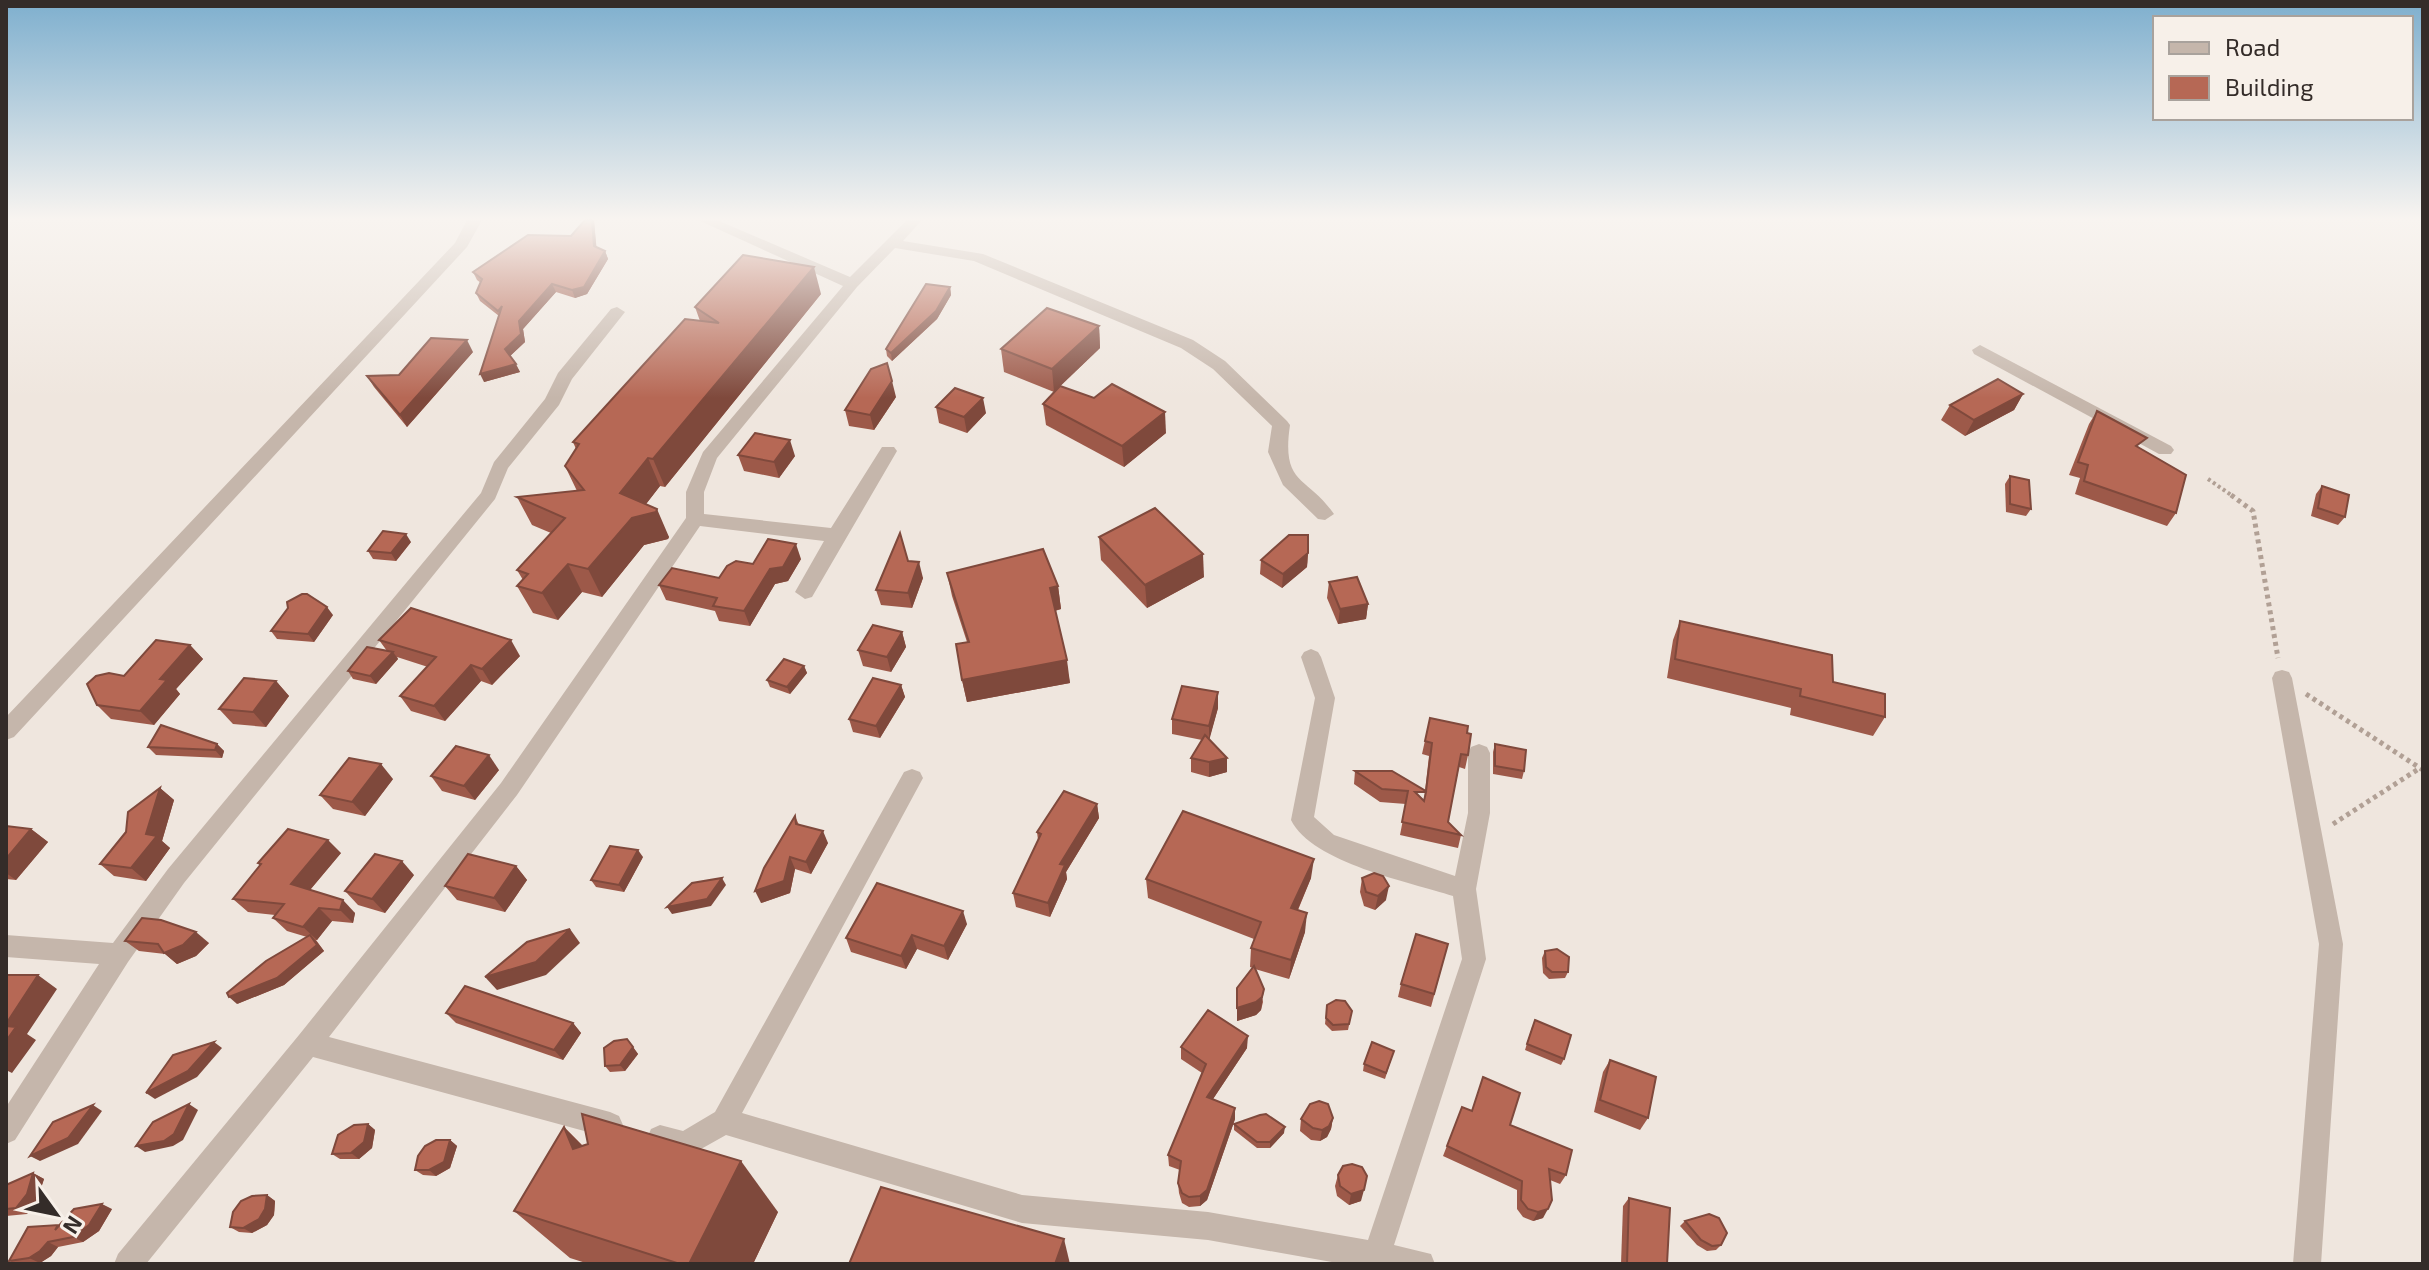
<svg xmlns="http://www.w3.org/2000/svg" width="2429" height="1270" viewBox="0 0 2429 1270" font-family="'Exo 2',sans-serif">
<rect width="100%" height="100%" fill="#efe6de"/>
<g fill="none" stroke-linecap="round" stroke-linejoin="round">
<path stroke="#b1a095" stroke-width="4" stroke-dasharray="3 3" stroke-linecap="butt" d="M2208 479 2234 497"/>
<g stroke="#b1a095" stroke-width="5" stroke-dasharray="4 4" stroke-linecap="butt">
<path d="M2231 495 2253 511 2278 658"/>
<path d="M2306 694 2423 770"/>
<path d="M2333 824 2420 768"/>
</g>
<g fill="#c5b6ab" fill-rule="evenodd">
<path d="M467 220H482L467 247 14 737 6 740V717L455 243Z"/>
<path d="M698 220H717L850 277 907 220H922L903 241 983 254 1193 340 1225 361 1287 421 1290 425C1281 486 1307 475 1334 514L1325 520 1318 519 1283 485 1268 452 1272 426 1213 369 1181 348 974 261 895 248 857 287 717 458 704 492V514L831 528 882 447H894L897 451 812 597 805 599 795 592 824 541 700 526 517 795 329 1037 610 1112 619 1116 623 1125 619 1134 610 1138 313 1057 146 1264H114L118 1254 299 1035 501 783 686 518V492L703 452 843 286Z"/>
<path d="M617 307 625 312 572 379 559 405 508 468 495 499 184 883 128 962 15 1140 6 1144V1107L99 964 6 957V935L113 943 168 869 481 493 494 462 545 399 558 373 611 309Z"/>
<path d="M1980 345 2171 446 2174 450 2171 454H2159L1974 354 1972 350Z"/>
<path d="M1311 649 1318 652 1321 657 1335 698 1314 817 1334 835 1455 876 1468 813V753L1471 747 1479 744 1487 747 1490 753V813L1476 889 1486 959 1394 1245 1431 1254 1435 1264H1343L1208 1240 1022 1223 726 1135 685 1158 651 1147 647 1138 651 1129 660 1125 683 1131 715 1112 904 772 912 769 920 772 923 778 742 1113 1022 1195 1208 1212 1368 1240 1462 959 1453 896C1410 882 1312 863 1291 820L1315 698 1301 657 1304 652Z"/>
<path d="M2282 670 2289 672 2292 678 2343 944 2321 1264H2293L2319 944 2272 678 2275 672Z"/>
</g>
</g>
<g fill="#9d5949" fill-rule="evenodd">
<path d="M585 220H594L596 247 605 251 608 259 587 294 575 298 556 292 523 329 525 342 510 356 520 372 484 382 499 316 480 301 476 293 481 283 477 280 473 272 571 236Z"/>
<path d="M950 287 951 295 937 319 892 361 887 356 886 349Z"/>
<path d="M821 294 665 487 660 486 646 504 669 537 668 539 644 545 602 597 582 592 558 620 533 613 517 586 523 580 517 570 551 533 532 525 517 497 577 491 565 466 576 449 573 442 700 321 695 307Z"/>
<path d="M1099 326 1100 348 1054 392 1004 372 1001 349Z"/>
<path d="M473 352 407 427 374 387 367 376 399 375Z"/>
<path d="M2023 394 2014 410 1965 436 1941 420 1950 405Z"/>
<path d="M896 397 874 430 849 426 845 410Z"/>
<path d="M1043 404 1166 433 1124 467 1046 425Z"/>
<path d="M936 407 986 413 967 433 939 423Z"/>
<path d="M2097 411 2140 448 2176 513 2167 526 2075 494 2080 478 2069 475 2089 424Z"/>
<path d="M738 455 795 456 779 478 744 471Z"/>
<path d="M2010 476 2031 509 2026 516 2006 512 2005 484Z"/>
<path d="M2322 486 2345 517 2338 525 2311 516 2316 494Z"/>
<path d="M1099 537 1204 577 1147 608 1101 560Z"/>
<path d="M411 542 396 561 373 559 368 551Z"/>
<path d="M1308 553 1307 567 1282 588 1260 574 1261 560Z"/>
<path d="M801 559 788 581 775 584 750 626 719 621 715 611 666 600 659 585 719 578 753 564Z"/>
<path d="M908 561 923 578 912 608 881 605 876 590Z"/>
<path d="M947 573 1058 586 1061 609 1055 611 1070 683 967 702 962 680 967 642 952 596Z"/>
<path d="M1329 582 1368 604 1366 619 1338 624 1327 598Z"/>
<path d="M333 615 314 642 277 639 271 631Z"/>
<path d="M1680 621 1833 682 1885 717 1873 736 1790 715 1791 708 1667 678 1673 640Z"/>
<path d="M902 632 906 647 891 672 863 666 858 650Z"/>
<path d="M379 640 520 656 492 685 481 681 445 721 411 711 400 696 428 667 397 657 398 659 376 684 353 679 348 671 387 651Z"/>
<path d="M190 645 203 659 176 689 180 694 154 725 111 719 97 705 124 676Z"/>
<path d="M804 666 807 673 790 694 770 687 767 680Z"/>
<path d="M276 681 289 696 266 727 233 724 219 709Z"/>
<path d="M901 685 905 697 880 738 853 732 849 719Z"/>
<path d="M1218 692V708L1209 739 1227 772 1209 777 1191 772V758L1202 740 1172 734V719Z"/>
<path d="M1430 718 1467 733 1468 755 1465 769 1459 767 1448 822 1461 835 1458 848 1400 835 1406 804 1380 802 1354 784 1355 771 1425 791 1429 756 1422 754ZM1415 792H1425L1424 800Z"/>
<path d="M217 744 224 751 222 758 156 755 148 747Z"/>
<path d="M1495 744 1524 771 1522 779 1493 774V752Z"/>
<path d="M499 770 475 800 442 791 431 776Z"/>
<path d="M393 779 365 816 333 809 320 795Z"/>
<path d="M160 788 174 800 162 841 170 848 146 881 114 876 100 864Z"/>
<path d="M1097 804 1099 818 1066 872 1067 879 1050 917 1016 907 1013 893 1038 840 1037 832Z"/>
<path d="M795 816 799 825 828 843 811 874 795 869 790 893 761 903Z"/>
<path d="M6 826 31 829 48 842 16 880 6 879Z"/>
<path d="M341 853 310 890 355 913 353 923 332 921 317 940H316L324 951 284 985 237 1004 307 937 287 931 273 918 275 915 248 912 233 899 260 866 258 863Z"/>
<path d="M643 857 624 892 596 887 591 880Z"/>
<path d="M516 866 527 880 505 912 457 900 445 886Z"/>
<path d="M414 875 385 913 358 905 345 891Z"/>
<path d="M1311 878 1298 910 1305 932 1289 979 1255 969 1263 1002 1261 1010 1256 1015 1237 1021V988L1253 968 1250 967 1251 948 1254 939 1148 898 1146 879Z"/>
<path d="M1362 878 1386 900 1375 910 1364 906 1360 892Z"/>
<path d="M967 924 948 960 917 949 906 969 851 952 846 938Z"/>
<path d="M125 941 209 943 196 956 177 964 165 954 139 951Z"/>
<path d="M1448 944 1431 1007 1398 997 1401 984Z"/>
<path d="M1545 951 1568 972 1565 978 1549 979 1543 973 1542 958Z"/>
<path d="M1327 1005 1352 1011 1348 1030 1332 1031 1325 1024Z"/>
<path d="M446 1013 573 1023 581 1033 563 1060 456 1023Z"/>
<path d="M1532 1027 1564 1059 1561 1065 1525 1050Z"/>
<path d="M627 1039 638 1054 625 1071 610 1072 605 1066Z"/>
<path d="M1181 1047 1247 1048 1213 1099 1235 1119 1207 1200 1200 1206 1189 1207 1182 1203 1179 1193 1178 1183 1180 1170 1169 1166 1168 1155 1202 1073 1181 1059Z"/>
<path d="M1392 1057 1385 1079 1363 1071 1364 1064Z"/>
<path d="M1610 1060 1648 1118 1640 1130 1594 1112 1603 1072Z"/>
<path d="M1462 1107 1510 1125 1566 1175 1560 1184 1550 1180 1543 1218 1533 1221 1523 1217 1517 1209V1190L1443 1156Z"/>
<path d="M1333 1118 1331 1129 1327 1137 1320 1141 1311 1140 1300 1131 1301 1119Z"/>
<path d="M368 1124 375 1130 372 1148 359 1159H340L332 1154Z"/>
<path d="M1234 1124 1284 1133 1270 1148H1257L1234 1130Z"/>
<path d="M564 1127 583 1146 778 1212 753 1264H589L570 1258 514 1211Z"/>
<path d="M450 1140 457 1146 450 1168 436 1176 423 1175 415 1170Z"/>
<path d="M33 1173 44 1179 37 1200 27 1214 6 1216V1185Z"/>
<path d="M1338 1175 1361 1201 1349 1205 1337 1196 1335 1186Z"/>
<path d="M267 1195 275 1201 274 1215 267 1225 252 1233 239 1232 230 1227Z"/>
<path d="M1629 1198 1667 1264H1621L1623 1206Z"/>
<path d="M112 1209 99 1231 83 1242 58 1247 51 1256 40 1263 16 1264 9 1261 59 1225Z"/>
<path d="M1685 1221 1721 1245 1716 1250 1707 1251 1697 1245 1680 1226Z"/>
</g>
<g fill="#7f493c">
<path d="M592 220H594L597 253 594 246Z"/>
<path d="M605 251 608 259 587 294 575 298 572 290Z"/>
<path d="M814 267 821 294 665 487 653 459Z"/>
<path d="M552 284 556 292 523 329 525 342 509 357 505 349 519 321Z"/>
<path d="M950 287 951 295 937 319 892 361 891 353Z"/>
<path d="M1099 326 1100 348 1054 392 1052 369Z"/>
<path d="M467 340 473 352 407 427 400 415Z"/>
<path d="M516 364 520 372 484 382 480 374Z"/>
<path d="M892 381 896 397 874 430 870 415Z"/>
<path d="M2023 394 2014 410 1965 436 1974 420Z"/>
<path d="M983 398 986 413 967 433 964 417Z"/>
<path d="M1165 412 1166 433 1124 467 1122 446Z"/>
<path d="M790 440 795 456 779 478 774 462Z"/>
<path d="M648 458 660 486 636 517 657 509 669 537 668 539 644 545 602 597 588 569 620 493Z"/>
<path d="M406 534 411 542 396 561 391 553Z"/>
<path d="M796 544 801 559 788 581 775 584 750 626 744 611 770 569Z"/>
<path d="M1308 553 1307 567 1282 588 1283 574Z"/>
<path d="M1203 554 1204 577 1147 608 1145 585Z"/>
<path d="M919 562 923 578 912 608 908 593Z"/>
<path d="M568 564 582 592 558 620 542 593Z"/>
<path d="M1058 586 1061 609 1053 611 1050 588Z"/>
<path d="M1368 604 1366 619 1338 624 1340 609Z"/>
<path d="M327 607 333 615 314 642 308 634Z"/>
<path d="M902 632 906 647 891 672 887 657Z"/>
<path d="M511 640 520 656 492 685 482 669Z"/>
<path d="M190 645 203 659 176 689 180 694 154 725 140 711 160 679Z"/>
<path d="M393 652 398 659 376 684 370 676Z"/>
<path d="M1067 660 1070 683 967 702 962 680Z"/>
<path d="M471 665 481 681 445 721 434 706Z"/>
<path d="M804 666 807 673 790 694 787 687Z"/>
<path d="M276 681 289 696 266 727 253 712Z"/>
<path d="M901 685 905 697 880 738 876 726Z"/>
<path d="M1218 692V708L1209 741V726Z"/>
<path d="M217 744 224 751 222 758 215 750Z"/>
<path d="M489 755 499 770 475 800 464 786Z"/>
<path d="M1227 758V772L1209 777V762Z"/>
<path d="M381 764 393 779 365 816 352 802Z"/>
<path d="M160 788 174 800 162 841 170 848 146 881 131 868 146 834Z"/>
<path d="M1097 804 1099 818 1066 872 1067 879 1050 917 1048 903 1060 864Z"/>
<path d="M31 829 48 842 16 880 6 873V859Z"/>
<path d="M823 831 828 843 811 874 806 862Z"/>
<path d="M328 840 341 853 304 897 291 884Z"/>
<path d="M638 850 643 857 624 892 619 885Z"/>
<path d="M790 857 795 869 790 893 761 903 755 891Z"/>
<path d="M1314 859 1311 878 1290 928 1291 908Z"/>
<path d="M402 861 414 875 385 913 372 899Z"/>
<path d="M516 866 527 880 505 912 494 898Z"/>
<path d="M722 878 726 885 711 906 672 914 667 907Z"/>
<path d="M1389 886 1386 900 1375 910 1378 896Z"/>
<path d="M343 900 355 913 353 923 340 910Z"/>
<path d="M319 908 332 921 317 940 303 927Z"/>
<path d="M963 911 967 924 948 960 944 946Z"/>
<path d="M1307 913 1305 932 1289 979 1291 960Z"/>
<path d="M570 929 580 943 546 975 497 990 485 977Z"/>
<path d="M196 932 209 943 196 956 177 964 164 953Z"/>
<path d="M310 935 317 942 324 951 284 985 237 1004 229 997Z"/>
<path d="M912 935 917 949 906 969 901 956Z"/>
<path d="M38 975 57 989 27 1034 36 1040 12 1073 6 1070V1024Z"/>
<path d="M1264 989 1261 1010 1256 1015 1237 1021V1008Z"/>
<path d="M573 1023 581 1033 563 1060 554 1050Z"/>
<path d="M1248 1036 1247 1048 1207 1108V1097Z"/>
<path d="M214 1042 222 1048 197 1077 155 1099 146 1093Z"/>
<path d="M633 1047 638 1054 625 1071 620 1065Z"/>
<path d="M189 1104 198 1110 183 1140 173 1146 145 1152 136 1146Z"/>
<path d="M93 1105 102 1111 78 1144 40 1161 30 1156Z"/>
<path d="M1235 1108V1119L1207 1200 1200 1206V1196Z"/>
<path d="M1333 1118 1331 1129 1327 1137 1320 1141 1322 1130Z"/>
<path d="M368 1124 375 1130 372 1148 359 1159 351 1153Z"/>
<path d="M564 1127 615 1179 573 1149Z"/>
<path d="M1285 1127 1284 1133 1270 1148V1142Z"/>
<path d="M450 1140 457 1146 450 1168 436 1176 429 1170Z"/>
<path d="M741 1161 778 1212 753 1264H689Z"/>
<path d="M33 1173 44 1179 37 1200 27 1214 16 1208Z"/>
<path d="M1364 1190 1361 1201 1349 1205 1351 1194Z"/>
<path d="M267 1195 275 1201 274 1215 267 1225 252 1233 243 1228Z"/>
<path d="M102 1204 112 1209 99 1231 83 1242 73 1237Z"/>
<path d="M1548 1209 1543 1218 1533 1221 1538 1212Z"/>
<path d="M1064 1239 1070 1264H1055Z"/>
<path d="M48 1242 58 1247 51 1256 40 1263 29 1258Z"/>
</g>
<g fill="#b66855" stroke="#7f493c" stroke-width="2" fill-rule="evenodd">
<path d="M585 220H592L594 246 605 251 584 287 572 290 552 284 519 321 521 334 505 349 516 364 480 374 502 306 498 311 476 293 482 279 473 272 528 235 571 236Z"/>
<path d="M743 255 814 267 653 459 648 458 620 493 657 509 656 512 632 518 588 569 568 564 542 593 517 586 528 574 517 570 565 518 517 497 584 490 565 466 579 444 573 442 685 319 719 323 695 307Z"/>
<path d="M926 284 950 287 936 311 891 353 886 349Z"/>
<path d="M1047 308 1099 326 1052 369 1001 349Z"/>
<path d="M431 338 467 340 400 415 367 376 399 375Z"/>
<path d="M887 363 892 381 870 415 845 410 871 369Z"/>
<path d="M1998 379 2023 394 1974 420 1950 405Z"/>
<path d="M1112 384 1165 412 1122 446 1043 404 1060 386 1094 398Z"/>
<path d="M955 388 983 398 964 417 936 407Z"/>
<path d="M2097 411 2147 438 2136 446 2186 475 2176 513 2084 481 2088 465 2078 462Z"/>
<path d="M755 433 790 440 774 462 738 455Z"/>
<path d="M2010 476 2029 480 2031 509 2010 504Z"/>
<path d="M2322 486 2349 495 2345 517 2318 508Z"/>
<path d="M1155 508 1203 554 1145 585 1099 537Z"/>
<path d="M383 531 406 534 391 553 368 551Z"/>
<path d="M900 533 908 561 919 562 908 593 876 590Z"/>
<path d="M1289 535H1308V553L1283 574 1261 560Z"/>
<path d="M768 539 796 544 783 567 770 569 744 611 713 606 717 598 659 585 672 568 719 578 727 566 736 561 753 564Z"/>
<path d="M1043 549 1058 586 1050 588 1067 660 962 680 956 644 969 642 947 573Z"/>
<path d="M1357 577 1368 604 1340 609 1329 582Z"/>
<path d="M302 594H307L327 607 308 634 271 631 288 608 287 602Z"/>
<path d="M411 608 511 640 482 669 471 665 434 706 400 696 436 657 379 640Z"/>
<path d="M1680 621 1832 655 1833 682 1885 694V717L1800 696 1801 689 1675 659Z"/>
<path d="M873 625 902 632 887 657 858 650Z"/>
<path d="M156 640 190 645 160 679 167 680 140 711 97 705 87 684 96 676 109 673 124 676Z"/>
<path d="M367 647 393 652 370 676 348 671Z"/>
<path d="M784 659 804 666 787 687 767 680Z"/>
<path d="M244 678 276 681 253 712 219 709Z"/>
<path d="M873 678 901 685 876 726 849 719Z"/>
<path d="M1182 686 1218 692 1209 726 1172 719Z"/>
<path d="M1430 718 1468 726 1467 733 1471 734 1468 755 1461 754 1448 822 1461 835 1402 822 1408 791 1382 789 1355 771H1392L1426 791 1432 743 1425 741ZM1415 792H1426L1424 801Z"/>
<path d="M161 725 217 744 215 750 148 747Z"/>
<path d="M1205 735 1227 758 1209 762 1191 758Z"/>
<path d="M1495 744 1526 750 1524 771 1495 766Z"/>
<path d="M456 746 489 755 464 786 431 776Z"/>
<path d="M349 758 381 764 352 802 320 795Z"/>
<path d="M160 788 146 834 157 836 131 868 100 864 126 832 128 812Z"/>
<path d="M1064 791 1097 804 1060 864 1065 865 1048 903 1013 893 1041 834 1037 832Z"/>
<path d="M1183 811 1314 859 1291 908 1307 913 1291 960 1251 948 1261 922 1146 879Z"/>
<path d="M795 816 796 824 823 831 806 862 790 857 784 881 755 891 764 868Z"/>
<path d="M6 826 31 829 6 859Z"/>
<path d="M288 829 328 840 291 884 343 900 340 910 319 908 303 927 273 918 284 904 233 899 261 864 258 863Z"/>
<path d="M610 846 638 850 619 885 591 880Z"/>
<path d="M375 854 402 861 372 899 345 891Z"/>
<path d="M468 854 516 866 494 898 445 886Z"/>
<path d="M1374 873 1383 876 1389 886 1378 896 1366 892 1362 878Z"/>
<path d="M722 878 707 899 667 907 692 883Z"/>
<path d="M877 883 963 911 944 946 912 935 901 956 846 938Z"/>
<path d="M142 918 161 920 196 932 183 945 164 953 158 944 125 941Z"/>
<path d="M570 929 536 962 485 977 527 942Z"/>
<path d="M1416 934 1448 944 1434 994 1401 984Z"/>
<path d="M310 935 317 945 277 978 229 997 227 993 266 961Z"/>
<path d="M1557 949 1569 957 1568 972H1552L1546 967 1545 951Z"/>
<path d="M1254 966 1264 989 1262 997 1256 1002 1237 1008V988Z"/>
<path d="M6 975H38L6 1024Z"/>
<path d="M465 986 573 1023 554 1050 446 1013Z"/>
<path d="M1336 1000 1345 1001 1352 1011 1349 1024 1333 1025 1326 1018 1327 1005Z"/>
<path d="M1208 1010 1248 1036 1207 1097 1235 1108 1207 1190 1200 1196 1189 1197 1182 1193 1178 1183 1181 1161 1168 1155 1206 1064 1181 1047Z"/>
<path d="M1535 1020 1571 1035 1564 1059 1527 1044Z"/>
<path d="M6 1026 16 1027 6 1041Z"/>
<path d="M627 1039 633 1047 620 1065 605 1066 604 1048 614 1041Z"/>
<path d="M214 1042 188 1071 146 1093 173 1055Z"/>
<path d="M1372 1042 1394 1051 1386 1073 1364 1064Z"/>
<path d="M1610 1060 1656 1077 1648 1118 1600 1100Z"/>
<path d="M1483 1077 1520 1093 1510 1125 1572 1150 1566 1175 1549 1169 1552 1200 1548 1209 1538 1212 1528 1209 1521 1200 1522 1181 1447 1146 1462 1107 1472 1111Z"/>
<path d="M1319 1101 1328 1104 1333 1118 1329 1126 1322 1130 1313 1128 1301 1119 1310 1104Z"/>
<path d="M189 1104 174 1134 164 1141 136 1146 153 1122Z"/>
<path d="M93 1105 68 1138 30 1156 53 1122Z"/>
<path d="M582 1114 741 1161 689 1264H680L514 1211 564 1127 573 1149 588 1144Z"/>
<path d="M1266 1114 1285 1127 1270 1142H1257L1234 1124 1260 1115Z"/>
<path d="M368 1124 364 1142 351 1153 332 1154 338 1135 354 1125Z"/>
<path d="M436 1140H450L444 1162 429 1170H415L418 1156 425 1146Z"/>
<path d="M1352 1164 1362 1167 1367 1176 1364 1190 1351 1194 1340 1186 1338 1175 1343 1166Z"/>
<path d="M33 1173 27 1194 16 1208 6 1209V1185Z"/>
<path d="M881 1187 1064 1239 1055 1264H849Z"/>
<path d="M267 1195 265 1209 259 1219 243 1228 230 1227 233 1212 241 1201 252 1196Z"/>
<path d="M1629 1198 1670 1208 1667 1264H1627Z"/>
<path d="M102 1204 89 1225 73 1237 48 1242 40 1251 29 1258 9 1261 28 1227 58 1225 55 1230 74 1209Z"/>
<path d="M1709 1214 1719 1218 1727 1233 1721 1245 1712 1246 1701 1240 1685 1221Z"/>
</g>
<linearGradient id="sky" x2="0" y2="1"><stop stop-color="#7eafce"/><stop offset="0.55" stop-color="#f8f4f0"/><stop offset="1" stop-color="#f8f4f0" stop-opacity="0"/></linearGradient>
<rect width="2429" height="398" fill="url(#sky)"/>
<rect width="2429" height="1270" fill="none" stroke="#342c29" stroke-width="16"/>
<rect x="2153" y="16" width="260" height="104" fill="#f7f0e9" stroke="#a9a29c" stroke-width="2"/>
<rect x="2169" y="42" width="40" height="12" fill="#c5b6ab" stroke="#a9a29c" stroke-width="2"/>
<text x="2225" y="56" font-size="24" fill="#342c29">Road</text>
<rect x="2169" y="76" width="40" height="24" fill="#b66855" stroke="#a9a29c" stroke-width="2"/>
<text x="2225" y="96" font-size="24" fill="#342c29">Building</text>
<g transform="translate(56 1214) rotate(123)" stroke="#f7f0e9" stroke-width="6" paint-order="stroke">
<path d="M0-6L14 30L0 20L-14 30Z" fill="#342c29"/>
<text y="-12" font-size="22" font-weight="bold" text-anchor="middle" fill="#342c29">N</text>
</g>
</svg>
